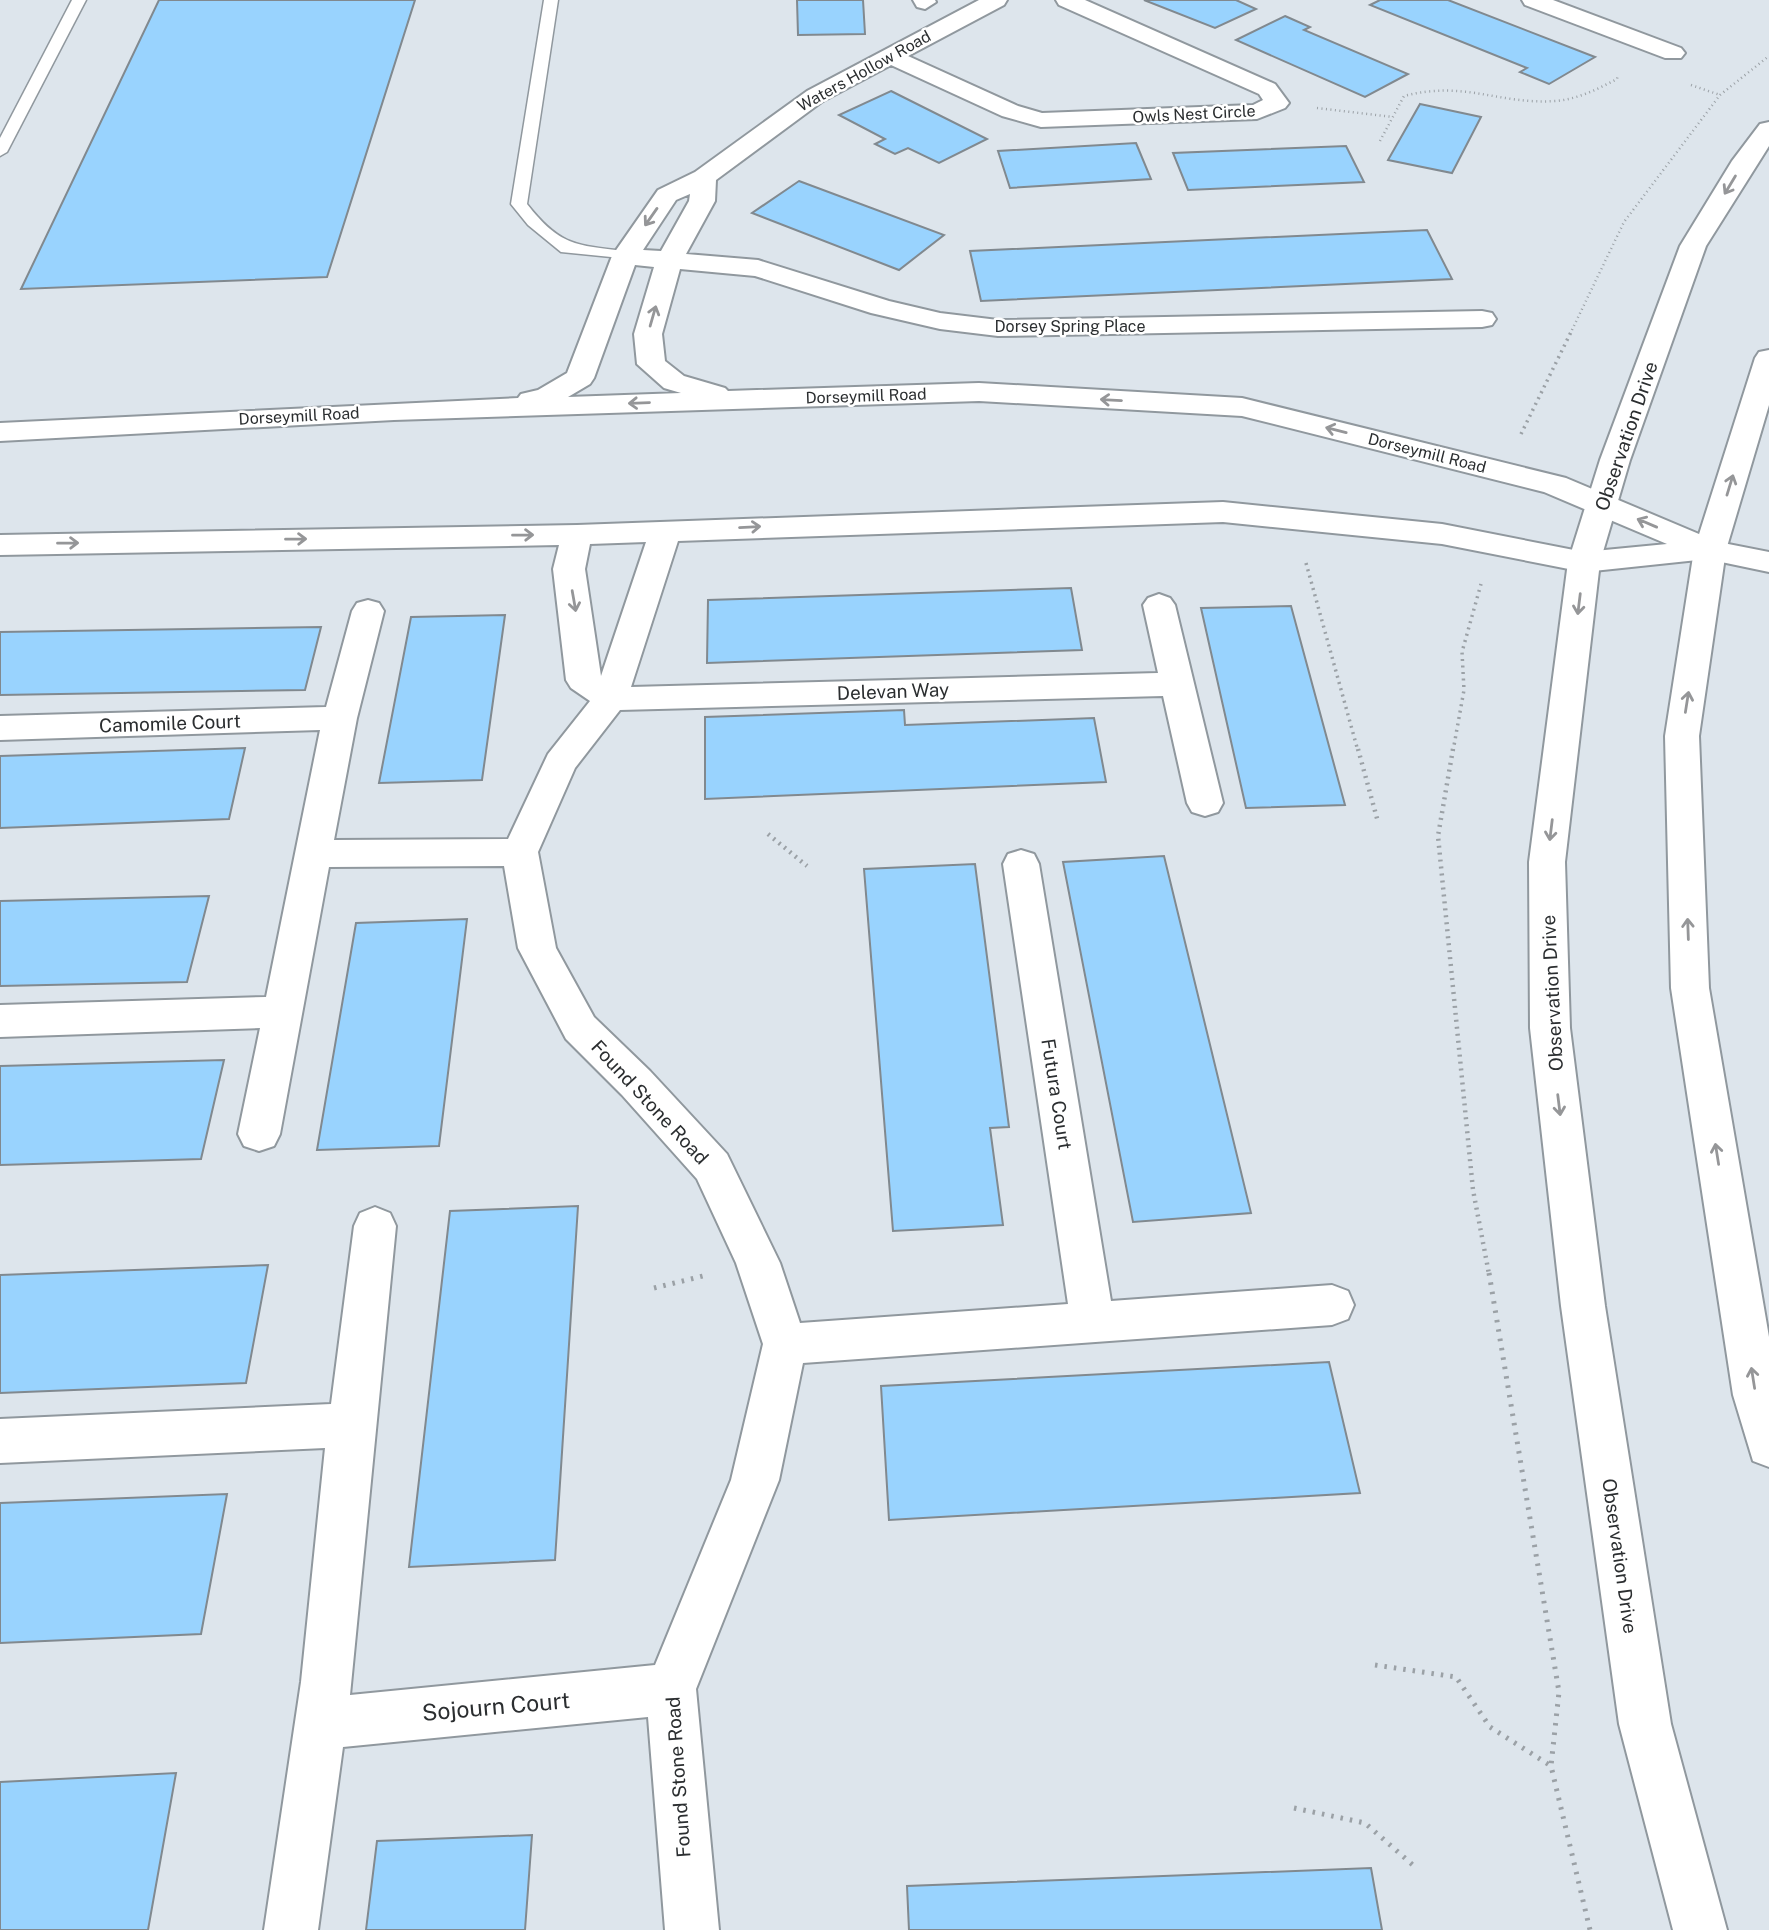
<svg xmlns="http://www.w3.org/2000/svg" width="1769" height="1930" viewBox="0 0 1769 1930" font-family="'Public Sans',sans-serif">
<rect width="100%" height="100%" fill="#dde5ec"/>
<g fill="#99d3fe" stroke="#81898f" stroke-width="2">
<path d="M159 0H415L327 277 21 289Z"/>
<path d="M797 0H863L865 34 798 35Z"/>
<path d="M1144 0H1236L1256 9 1215 28Z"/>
<path d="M1380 0H1448L1595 57 1549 84 1520 72 1527 68 1370 5Z"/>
<path d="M1285 16 1310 27 1304 30 1408 74 1365 97 1236 40Z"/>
<path d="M891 91 987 139 939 163 908 148 895 154 875 144 885 139 839 115Z"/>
<path d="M1420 104 1481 117 1452 173 1388 160Z"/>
<path d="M1136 143 1151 179 1010 188 998 151Z"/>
<path d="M1346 146 1364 182 1188 190 1173 153Z"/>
<path d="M799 181 944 235 899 270 752 213Z"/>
<path d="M1427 230 1452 279 981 301 970 251Z"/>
<path d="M1071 588 1082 650 707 663 708 600Z"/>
<path d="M1291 606 1345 805 1246 808 1201 608Z"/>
<path d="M505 615 482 780 379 783 411 617Z"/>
<path d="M321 627 305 690 0 695V632Z"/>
<path d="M904 710 905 725 1094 718 1106 782 705 799V717Z"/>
<path d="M245 748 229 819 0 828V756Z"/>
<path d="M1164 856 1251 1213 1133 1222 1063 862Z"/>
<path d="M975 864 1009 1127 990 1128 1003 1225 893 1231 864 869Z"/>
<path d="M209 896 187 982 0 986V901Z"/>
<path d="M467 919 439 1146 317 1150 356 923Z"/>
<path d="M224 1060 201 1159 0 1165V1066Z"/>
<path d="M578 1206 555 1560 409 1567 450 1211Z"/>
<path d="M268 1265 246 1383 0 1393V1275Z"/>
<path d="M1329 1362 1360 1493 889 1520 881 1386Z"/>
<path d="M227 1494 201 1634 0 1643V1503Z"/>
<path d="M176 1773 148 1930H0V1782Z"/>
<path d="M532 1835 525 1930H366L377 1841Z"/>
<path d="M1371 1868 1382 1930H909L907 1886Z"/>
</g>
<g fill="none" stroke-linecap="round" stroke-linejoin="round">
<g stroke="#90989e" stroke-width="3">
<g id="service">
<path d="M72 0H86L7 152 0 156V138Z"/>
<path d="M544 0H558L527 204C560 246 575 245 625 251L631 253V259L561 252 528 225 511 204Z"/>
</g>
</g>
<g stroke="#90989e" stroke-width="4">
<g id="minor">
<path d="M913 0H935L936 2 925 9 917 7Z"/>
<path d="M979 0H1007L1004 5 908 56 1018 106 1042 113 1253 105 1263 100 1259 94 1059 5 1056 0H1085L1275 84 1289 103 1285 108 1257 119 1041 127 1002 116 891 65 823 101 716 180 715 201 686 254 758 260 889 301 940 313 998 320 1482 311 1492 313 1496 319 1492 325 1482 327 998 336 940 329 871 313 755 276 680 269 662 334 665 361 684 376 725 388 728 391 979 383 1242 398 1566 478 1718 542 1769 552V572L1707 559 1584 572 1442 544 1223 522 678 541 631 687 1158 673 1143 605 1148 598 1159 594 1170 598 1175 605 1223 803 1218 812 1205 816 1192 812 1187 803 1163 696 620 710 575 768 538 852 556 948 594 1017 650 1071 727 1154 780 1263 800 1323 1068 1304 1003 864 1008 854 1021 850 1034 854 1039 864 1111 1301 1332 1285 1348 1291 1354 1305 1348 1319 1332 1325 803 1363 779 1480 696 1689 719 1930H665L648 1717 343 1747 318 1930H264L301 1682 325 1448 0 1463V1419L331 1404 354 1226 360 1213 375 1207 390 1213 396 1226 350 1695 655 1665 731 1480 763 1344 736 1263 697 1179 622 1095 566 1039 518 948 504 866 329 867 280 1134 274 1146 259 1151 244 1146 238 1134 260 1028 0 1037V1005L266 997 320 730 0 740V716L326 707 352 611 357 603 368 600 379 603 384 611 357 718 334 840 508 839 548 754 590 701 571 688 566 680 553 569 559 545 0 555V535L577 525 1223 502 1442 524 1584 552 1667 544 1544 492 1242 416 979 401 394 420 0 441V423L518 398 521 394 538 390 567 373 612 256 658 190 695 172 807 91ZM690 194 689 201 661 251 643 250 676 200ZM635 265 654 267 634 334 637 364 664 388 681 393 568 397 590 384 594 378ZM646 542 601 676 585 569 590 544Z"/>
<path d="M1522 0H1553L1681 48 1685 53 1681 58H1665L1525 5Z"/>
</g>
</g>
<g stroke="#90989e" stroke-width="4">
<g id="tertiary">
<path d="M1769 122V146L1706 246 1630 460 1600 562 1565 862 1570 1028 1605 1306 1671 1724 1727 1930H1673L1619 1724 1561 1306 1530 1028 1529 862 1568 562 1600 460 1680 246 1732 161 1760 124Z"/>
<path d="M1769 350V405L1726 550 1699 736 1709 988 1769 1337V1467L1753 1461 1733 1395 1671 988 1665 736 1694 550 1755 358 1759 352Z"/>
</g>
</g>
<g stroke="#9ba1a6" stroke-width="2.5" stroke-dasharray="1 3.5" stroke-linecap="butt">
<path d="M1691 85 1720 95"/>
<path d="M1317 108 1393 117"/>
<path d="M1380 141 1404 96C1465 80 1499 105 1556 101 1578 99 1598 89 1617 79L1618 74"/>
<path d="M1570 334 1624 222 1720 95 1769 56"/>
</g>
<g stroke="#9ba1a6" stroke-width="3.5" stroke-dasharray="2 4.5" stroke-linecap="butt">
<path d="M1521 434 1571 332"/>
<path d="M1306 563 1358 751"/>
<path d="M1453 751 1464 690 1462 652 1481 584"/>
</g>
<g stroke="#9ba1a6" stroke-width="4.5" stroke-dasharray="2 5" stroke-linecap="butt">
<path d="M1358 749 1378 822"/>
<path d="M1453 749 1438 836 1473 1190 1489 1274"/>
<path d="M768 834 807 866"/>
</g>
<g stroke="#9ba1a6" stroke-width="5" stroke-dasharray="2.5 7" stroke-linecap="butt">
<path d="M1489 1273 1559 1692 1551 1766 1590 1930"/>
<path d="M654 1288 707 1275"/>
<path d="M1375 1665 1456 1677 1490 1727 1551 1766"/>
<path d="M1294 1808 1365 1823 1414 1866"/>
</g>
<use href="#service" fill="#fff" fill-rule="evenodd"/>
<use href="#minor" fill="#fff" fill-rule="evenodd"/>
<use href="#tertiary" fill="#fff" fill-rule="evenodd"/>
</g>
<defs><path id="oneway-shaft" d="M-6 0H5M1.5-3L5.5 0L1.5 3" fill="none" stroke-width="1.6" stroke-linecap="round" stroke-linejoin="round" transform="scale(1.75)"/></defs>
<g stroke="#959698">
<use href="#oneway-shaft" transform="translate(1730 185) rotate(121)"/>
<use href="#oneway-shaft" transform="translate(651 217) rotate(125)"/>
<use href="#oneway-shaft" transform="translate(653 316) rotate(-74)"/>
<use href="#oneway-shaft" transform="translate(1111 400) rotate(-177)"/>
<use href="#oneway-shaft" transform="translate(639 403) rotate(178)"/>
<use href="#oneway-shaft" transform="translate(1336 430) rotate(-166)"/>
<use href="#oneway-shaft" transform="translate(1730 485) rotate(-73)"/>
<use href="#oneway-shaft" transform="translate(1647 523) rotate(-157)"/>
<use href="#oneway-shaft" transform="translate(750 527) rotate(-3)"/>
<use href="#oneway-shaft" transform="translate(523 535) rotate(-1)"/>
<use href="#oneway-shaft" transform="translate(296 539) rotate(-1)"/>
<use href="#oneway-shaft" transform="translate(68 543) rotate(-1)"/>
<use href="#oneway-shaft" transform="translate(574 601) rotate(80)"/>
<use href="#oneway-shaft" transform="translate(1579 604) rotate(97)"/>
<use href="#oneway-shaft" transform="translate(1687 702) rotate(-81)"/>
<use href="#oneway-shaft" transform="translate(1551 830) rotate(97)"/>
<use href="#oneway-shaft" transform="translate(1688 929) rotate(-92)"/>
<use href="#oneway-shaft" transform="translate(1559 1105) rotate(83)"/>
<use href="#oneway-shaft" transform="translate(1717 1154) rotate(-99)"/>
<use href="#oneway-shaft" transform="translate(1753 1378) rotate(-99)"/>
</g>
<g text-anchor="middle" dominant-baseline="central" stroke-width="5" stroke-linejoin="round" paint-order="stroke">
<g font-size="16" fill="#2b2e30" stroke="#fff">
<text transform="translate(864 71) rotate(-29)">Waters Hollow Road</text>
<text transform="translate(1194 114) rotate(-3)">Owls Nest Circle</text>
<text x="1070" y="326">Dorsey Spring Place</text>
<text transform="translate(866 396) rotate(-2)">Dorseymill Road</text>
<text transform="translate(299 416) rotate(-3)">Dorseymill Road</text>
<text transform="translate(1427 453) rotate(14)">Dorseymill Road</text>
</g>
<g font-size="19" fill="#2b2e30" stroke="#fff">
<text transform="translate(1626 436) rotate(-71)">Observation Drive</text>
<text transform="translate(893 691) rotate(-2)">Delevan Way</text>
<text transform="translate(170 723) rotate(-2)">Camomile Court</text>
<text transform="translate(1552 993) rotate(-93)">Observation Drive</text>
<text transform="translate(1057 1094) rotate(81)">Futura Court</text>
<text transform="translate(650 1102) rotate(47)">Found Stone Road</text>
<text transform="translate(1620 1556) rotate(82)">Observation Drive</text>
<text transform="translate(678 1777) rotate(-94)">Found Stone Road</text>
</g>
<g font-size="23" fill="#2b2e30" stroke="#fff">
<text transform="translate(496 1706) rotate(-5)">Sojourn Court</text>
</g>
</g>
</svg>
